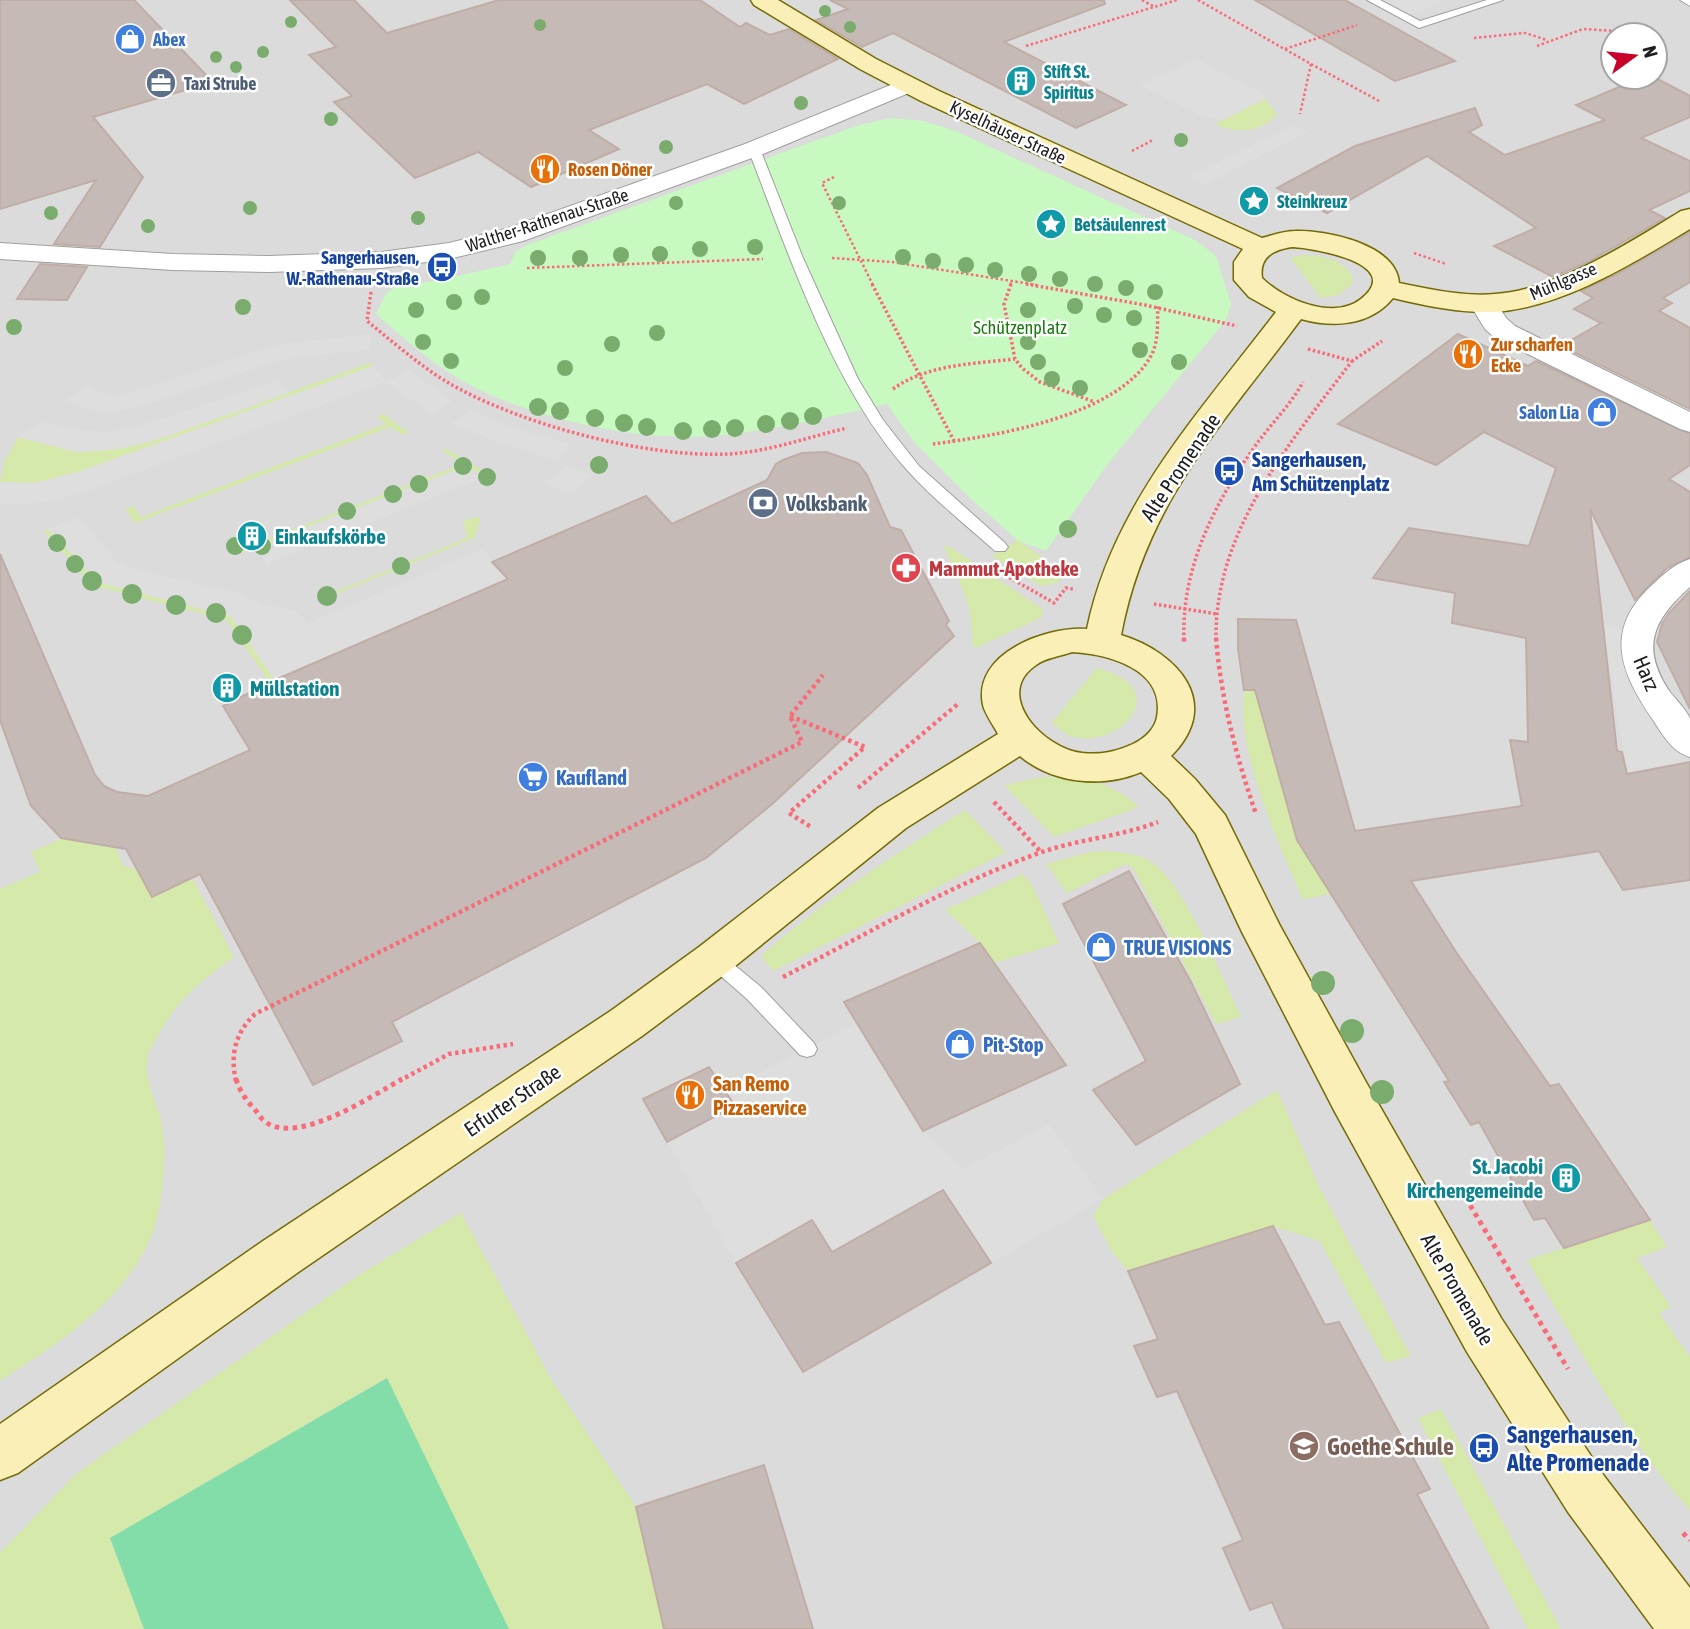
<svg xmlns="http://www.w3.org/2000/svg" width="1690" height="1629" viewBox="0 0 1690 1629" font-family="'Asap Condensed',sans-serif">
<rect width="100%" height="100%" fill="#efe9e4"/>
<path fill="#dcdbdb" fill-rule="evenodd" d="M0 0H1690V1629H0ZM1613 35H1655V77H1613Z"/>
<g fill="#d5e9aa">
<path d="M1265 99 1277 114C1262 133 1235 134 1215 124Z"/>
<path d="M1302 255C1322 255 1342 259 1353 277L1352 284 1338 295 1321 298 1290 258Z"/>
<path d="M370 363 373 366 78 472 34 483 0 482 5 460 18 437 77 452 119 449 153 441Z"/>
<path d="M383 414 408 432 402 435 390 427 135 523 125 509 133 506 141 517 386 424 377 417Z"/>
<path d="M446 449 496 479 492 481 466 466 239 553 231 542 238 539 244 548 463 464 442 451Z"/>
<path d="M481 517 474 538 319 601 317 599 467 538 463 520Z"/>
<path d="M48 529 97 582 231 617 275 680 270 683 227 620 92 585 44 531Z"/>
<path d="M1018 540 1061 571 1059 582 1041 586 992 556Z"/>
<path d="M944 546 950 547 1042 609V617L976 648 972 645C974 602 959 583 944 546Z"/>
<path d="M1097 668C1193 694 1090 772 1052 722Z"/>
<path d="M1244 690H1255L1298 845H1311L1332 893 1303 900C1278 841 1236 753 1244 690Z"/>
<path d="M1043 777C1079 777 1112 781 1139 807L1054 837 1004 785Z"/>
<path d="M965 810 1006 852 773 971 761 956C824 900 894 855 965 810Z"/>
<path d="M70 835 91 843 116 847 123 866 194 881 234 957C199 982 178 999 158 1036 155 1042 149 1049 148 1055 142 1081 161 1107 163 1132 166 1158 162 1209 153 1232 125 1303 60 1341 0 1381V889L40 872 31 852Z"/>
<path d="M1109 851C1125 853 1143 854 1155 865 1186 889 1223 979 1241 1017L1216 1024 1133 868 1125 864 1067 893 1046 864 1091 852Z"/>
<path d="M1023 874 1032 885 1059 943 994 963 980 943 945 910Z"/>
<path d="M1277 1090 1320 1189 1411 1356 1386 1363 1320 1241 1273 1226 1128 1271 1113 1253 1093 1216 1103 1199Z"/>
<path d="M461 1213 552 1381 636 1507 664 1629H509L386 1378 110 1538 144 1629H0V1553L76 1474 359 1275Z"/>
<path d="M1650 1220 1667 1247 1637 1258 1671 1307 1659 1313 1690 1357V1510C1624 1437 1578 1344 1527 1260Z"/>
<path d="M1441 1409 1561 1629H1528L1418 1418Z"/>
</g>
<path fill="#c7f9c0" d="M890 118 924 121 953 130 1195 240 1216 256 1231 304 1226 320 1110 461 1046 551 1019 541 973 501 913 441 887 404C828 417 768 432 708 436 634 442 518 415 456 377 427 359 401 336 376 314L386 294 397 285 436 281 510 264 516 251 527 245 859 125Z"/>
<path fill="#82dda8" d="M387 1378 509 1629H144L110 1538Z"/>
<g fill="#dedede">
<path d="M1385 0H1438L1444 3 1410 14Z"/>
<path d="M1196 59 1269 97 1223 120 1201 116 1139 85Z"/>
<path d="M1294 125 1308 132 1204 185 1188 177Z"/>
<path d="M372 334 369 350 312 355 275 362 140 407 100 413 64 401 89 386 99 392 117 395 138 390 280 344Z"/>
<path d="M373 366 386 382 409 370 452 401 433 414 385 382 89 490 48 502 0 505V482L35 483 78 472Z"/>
<path d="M279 380 289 393 153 441 118 449 77 452 18 437 42 421 76 429 110 432 145 424Z"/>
<path d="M470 411 515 428 571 444 558 461 504 444 451 424Z"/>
<path d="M565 465 592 474 573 494 546 484Z"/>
<path d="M467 466 485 477 267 564 255 547Z"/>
<path d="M78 517 117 562 126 567 242 594 262 605 296 610 307 624 483 549 508 579 275 680 231 617 97 582 48 529Z"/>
<path d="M1603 623 1623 629 1633 681 1689 763 1627 774Z"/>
<path d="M857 1023 923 1131 965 1169 1049 1124 1103 1199 991 1263 943 1190 832 1252 812 1220 736 1263 667 1142 735 1106 725 1090Z"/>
</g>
<g fill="#c6bab7" stroke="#c0ada6" stroke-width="2">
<path d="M0 0H134L213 82 93 117 143 177 100 247 54 244 96 180 0 209Z"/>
<path d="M290 0H354L387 33 499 0H700L740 27 746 23 770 35 789 29 838 59 744 104 707 84 589 130 619 149 531 187 478 152 415 178 334 102 352 96 309 55 336 47Z"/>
<path d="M830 0H1104L1105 4 1004 42 1126 105 1076 128 893 33 862 47 816 20 848 9Z"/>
<path d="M1255 0H1345L1455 61 1395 81Z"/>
<path d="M1643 77H1654L1690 96V117L1641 138 1690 161V191L1649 210 1665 218 1590 261 1553 277 1494 246 1536 228 1427 156 1327 213 1277 188 1355 146 1475 108 1482 125 1469 132 1505 155 1605 120 1576 105Z"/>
<path d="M1690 232V282L1663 298 1672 303 1659 311 1690 328V409L1561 346 1601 323 1574 309 1593 298 1581 291 1615 275Z"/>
<path d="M40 264 87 267 67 300 17 299Z"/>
<path d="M1458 334 1528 366 1536 361 1690 434V465L1669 479 1690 492V557L1667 568 1635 600 1590 509 1617 751 1622 752 1627 774 1690 762V880L1623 890 1599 851 1411 881 1456 952 1550 1086 1559 1084 1650 1220 1564 1248 1545 1218 1534 1220 1479 1122 1471 1125 1444 1082 1449 1081 1297 840 1255 690H1244L1238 649V619L1296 620 1355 831 1522 806 1510 740 1528 742 1526 638 1452 623 1455 593 1373 578 1409 528 1529 546 1556 468 1484 432 1436 465 1338 424Z"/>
<path d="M826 452 858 463 867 475 890 527 901 530 949 621 946 625 954 636 771 805 706 858 392 1022 402 1041 313 1085 200 874 152 897 126 849 61 838 31 806 0 720V554L95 775 104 786 117 792 148 796 250 750 223 706 275 680 508 579 492 562 646 496 672 524 767 480 776 464 783 460 802 453Z"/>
<path d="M1690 591V709L1657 642 1662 624 1669 613Z"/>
<path d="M1129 871 1191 982 1240 1084 1136 1145 1093 1090 1146 1061 1063 904Z"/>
<path d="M980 943 1066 1065 923 1131 844 1002Z"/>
<path d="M709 1067 735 1106 667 1142 643 1099Z"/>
<path d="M943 1190 991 1263 803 1372 736 1263 812 1220 832 1252Z"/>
<path d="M1273 1226 1325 1325 1339 1322 1430 1489 1417 1494 1489 1629H1284L1272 1602 1250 1610 1223 1548 1243 1540 1177 1391 1157 1397 1134 1346 1158 1339 1128 1271Z"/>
<path d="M764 1465 813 1629H664L636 1507Z"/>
</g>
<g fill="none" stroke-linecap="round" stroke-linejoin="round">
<g stroke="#9f9f9f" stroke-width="2">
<g id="lane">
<path d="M1367 0H1380L1420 21 1487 0H1503L1419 28Z"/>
<path d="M1680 0H1690V6Z"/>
<path d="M754 146 760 149 803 258 858 379 883 420 919 466 1005 543 1008 547 1005 551H995C966 525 934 500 908 471 832 387 789 254 748 149Z"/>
<path d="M714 951 721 954 761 987 814 1043 817 1049 814 1055 807 1057 800 1055 747 999 707 964 705 959 707 954Z"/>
</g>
</g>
<g stroke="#9f9f9f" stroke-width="2">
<g id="street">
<path d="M908 78 916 80 920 85 916 90 763 154 523 241 449 259 381 268 269 272 173 270 0 259V243L173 254 269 256 381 252 449 243 505 229 745 144Z"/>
<path d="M1483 295 1493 297 1506 318 1515 326 1690 412V432L1680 429 1495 338 1485 329 1469 303 1473 297Z"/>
<path d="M1690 559V587C1653 620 1640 647 1670 692 1676 700 1687 710 1690 719 1690 729 1690 746 1690 757 1672 752 1663 735 1653 720 1621 673 1603 631 1651 586 1663 575 1674 564 1690 559Z"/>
</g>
</g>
<g stroke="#746a06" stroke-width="3">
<path id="secondary" d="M751 0H778L876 59 939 91 1262 238C1273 235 1284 231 1295 231 1326 230 1396 244 1399 283 1430 289 1463 297 1495 294 1556 290 1629 243 1681 211L1690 209V229L1680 235C1625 268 1559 308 1493 312 1460 313 1426 306 1393 298 1370 326 1333 328 1301 319 1223 424 1146 502 1121 635 1177 652 1224 703 1171 756L1195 779 1225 815 1279 924 1367 1084 1501 1318 1604 1476 1690 1588V1629H1654L1568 1512 1467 1352 1335 1112 1242 932 1196 834 1169 799 1141 772C1103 788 1053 784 1020 756L906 828 729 971 642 1036 297 1273 18 1473 0 1480V1424L263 1241 612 1010 699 947 878 808 998 734C994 726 985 714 983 705 972 653 1047 626 1087 629 1113 503 1201 411 1276 312L1249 297 1234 280V262L1243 249 921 101 860 69 754 5ZM1292 247C1312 248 1406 263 1361 299 1333 321 1283 299 1262 278 1259 257 1273 250 1292 247ZM1072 652C1108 654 1166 669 1157 717 1155 729 1144 739 1133 744 1115 752 1101 755 1082 753 1044 749 992 695 1036 665 1045 658 1061 656 1072 652Z"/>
</g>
<g stroke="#f96b78" stroke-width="2.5" stroke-dasharray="2.5 2.5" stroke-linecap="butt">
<path d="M1142 0 1155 7"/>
<path d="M1198 0 1311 64 1300 114"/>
<path d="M1474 38 1525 33 1547 40"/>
<path d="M1026 46 1177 0"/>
<path d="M1537 46 1583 29 1647 33"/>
<path d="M1285 49 1357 25"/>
<path d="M1311 64 1381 102"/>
<path d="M1132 151 1153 140"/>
<path d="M834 177 822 183 873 285"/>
<path d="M1414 253 1446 264"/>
<path d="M832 258 892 262 1037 285"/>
<path d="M527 268 763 259"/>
<path d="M1010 285 1012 281"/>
</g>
<g stroke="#f96b78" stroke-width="3.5" stroke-dasharray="2.5 2.5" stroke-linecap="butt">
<path d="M872 284 954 441"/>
<path d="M1011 284 1004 304 1015 359 1022 368 1040 382 1095 402"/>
<path d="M1026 284 1145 305 1237 326"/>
<path d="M371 292 367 321C393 342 419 365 447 382 518 424 646 458 728 454 768 452 808 437 847 428"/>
<path d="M1308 349 1352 361 1382 341"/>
<path d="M893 389C928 364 973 364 1015 359"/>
<path d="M933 444C995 436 1120 416 1152 354 1159 339 1157 322 1158 306"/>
<path d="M1005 575 1054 603 1066 588 1073 589"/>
<path d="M1154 604 1217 614"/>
<path d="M1184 640C1181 567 1216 500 1258 442 1273 422 1291 404 1303 382"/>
<path d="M1216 640C1214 531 1290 443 1352 361"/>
</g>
<g stroke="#f96b78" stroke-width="4.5" stroke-dasharray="3.5 3.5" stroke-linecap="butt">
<path d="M1184 638V642"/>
<path d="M1216 638C1221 699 1236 756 1256 814"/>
<path d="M790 716 865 747 789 813 811 827"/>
<path d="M858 788 959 703"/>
<path d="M994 802 1041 852"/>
<path d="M783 977C867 934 950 885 1039 853 1078 839 1119 837 1158 822"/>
<path d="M236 1081C230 1055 235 1033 255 1014L802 742 790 716 823 675"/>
<path d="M399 1081 449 1054 513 1044"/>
</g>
<g stroke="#f96b78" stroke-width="5" stroke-dasharray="4.5 4.5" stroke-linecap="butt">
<path d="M236 1079C240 1092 247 1101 256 1111 259 1115 262 1120 267 1123 300 1144 372 1096 402 1079"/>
<path d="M1461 1190 1568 1369"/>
<path d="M1683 1533 1690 1540"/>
</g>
<use href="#lane" fill="#fff" fill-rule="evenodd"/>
<use href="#street" fill="#fff" fill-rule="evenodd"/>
<use href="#secondary" fill="#f9efb7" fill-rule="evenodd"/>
</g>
<g fill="#79ac6d">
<circle cx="825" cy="11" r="6"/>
<circle cx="291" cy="22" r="6"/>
<circle cx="540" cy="25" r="6"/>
<circle cx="850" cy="27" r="6"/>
<circle cx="263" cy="52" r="6"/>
<circle cx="216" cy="57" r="6"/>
<circle cx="236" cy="67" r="6"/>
<circle cx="801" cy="103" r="7"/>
<circle cx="331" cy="119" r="7"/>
<circle cx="1181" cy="140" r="7"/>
<circle cx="666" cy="147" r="7"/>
<circle cx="676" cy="203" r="7"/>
<circle cx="839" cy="203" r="7"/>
<circle cx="250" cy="208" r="7"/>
<circle cx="51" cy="213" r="7"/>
<circle cx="418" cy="218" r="7"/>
<circle cx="148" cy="226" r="7"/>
<circle cx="755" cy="247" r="8"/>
<circle cx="700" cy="249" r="8"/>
<circle cx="660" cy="254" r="8"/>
<circle cx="621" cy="255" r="8"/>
<circle cx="903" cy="257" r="8"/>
<circle cx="538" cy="258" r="8"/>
<circle cx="580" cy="258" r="8"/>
<circle cx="933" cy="261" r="8"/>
<circle cx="966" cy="265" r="8"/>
<circle cx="995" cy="270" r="8"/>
<circle cx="1029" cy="274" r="8"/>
<circle cx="1060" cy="279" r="8"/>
<circle cx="1095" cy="284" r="8"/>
<circle cx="1126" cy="288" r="8"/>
<circle cx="1155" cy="292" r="8"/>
<circle cx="482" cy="297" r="8"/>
<circle cx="454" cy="302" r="8"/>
<circle cx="1075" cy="306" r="8"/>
<circle cx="243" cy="307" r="8"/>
<circle cx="416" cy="310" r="8"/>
<circle cx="1028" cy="310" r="8"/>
<circle cx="1104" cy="315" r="8"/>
<circle cx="1134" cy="318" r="8"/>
<circle cx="14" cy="327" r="8"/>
<circle cx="657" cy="333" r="8"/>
<circle cx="423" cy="342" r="8"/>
<circle cx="1028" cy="342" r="8"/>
<circle cx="612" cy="344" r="8"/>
<circle cx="1140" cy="350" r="8"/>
<circle cx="451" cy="361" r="8"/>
<circle cx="1038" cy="362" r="8"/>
<circle cx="1179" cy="362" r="8"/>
<circle cx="565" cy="368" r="8"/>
<circle cx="1052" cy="379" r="8"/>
<circle cx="1080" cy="388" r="8"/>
<circle cx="538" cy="407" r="9"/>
<circle cx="560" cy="411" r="9"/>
<circle cx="813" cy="416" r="9"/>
<circle cx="595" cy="418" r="9"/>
<circle cx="790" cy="421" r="9"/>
<circle cx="624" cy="423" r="9"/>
<circle cx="766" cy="424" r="9"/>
<circle cx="647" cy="427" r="9"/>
<circle cx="735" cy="428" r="9"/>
<circle cx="712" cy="429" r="9"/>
<circle cx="683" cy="431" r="9"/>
<circle cx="599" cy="465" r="9"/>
<circle cx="463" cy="466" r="9"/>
<circle cx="487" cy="477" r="9"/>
<circle cx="419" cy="484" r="9"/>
<circle cx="393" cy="494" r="9"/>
<circle cx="347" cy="511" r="9"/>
<circle cx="1068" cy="529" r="9"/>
<circle cx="57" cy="543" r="9"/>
<circle cx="235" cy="546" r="9"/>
<circle cx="262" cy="546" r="9"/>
<circle cx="75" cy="564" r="9"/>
<circle cx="401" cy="566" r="9"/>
<circle cx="92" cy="581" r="10"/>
<circle cx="132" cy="594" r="10"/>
<circle cx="327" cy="596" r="10"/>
<circle cx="176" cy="605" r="10"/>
<circle cx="216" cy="613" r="10"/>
<circle cx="242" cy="635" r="10"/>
<circle cx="1323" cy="983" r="12"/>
<circle cx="1352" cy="1031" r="12"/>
<circle cx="1382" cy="1092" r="12"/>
</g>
<defs>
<g id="shop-disc" transform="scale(1.575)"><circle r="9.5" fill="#3f7fe0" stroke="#fff"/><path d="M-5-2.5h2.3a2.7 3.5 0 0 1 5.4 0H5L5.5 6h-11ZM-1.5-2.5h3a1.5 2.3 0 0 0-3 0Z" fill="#fff"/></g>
<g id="building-disc" transform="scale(1.575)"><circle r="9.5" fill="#0f9aa8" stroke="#fff"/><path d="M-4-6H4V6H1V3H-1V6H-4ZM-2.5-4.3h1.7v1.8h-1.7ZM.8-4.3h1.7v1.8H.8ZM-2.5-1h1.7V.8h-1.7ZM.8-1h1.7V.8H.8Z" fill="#fff"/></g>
<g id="office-disc" transform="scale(1.575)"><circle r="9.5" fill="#5c6f8a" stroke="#fff"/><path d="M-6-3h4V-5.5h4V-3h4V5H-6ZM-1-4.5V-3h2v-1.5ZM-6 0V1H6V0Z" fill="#fff"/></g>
<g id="restaurant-disc" transform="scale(1.575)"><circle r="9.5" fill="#e8710a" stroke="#fff"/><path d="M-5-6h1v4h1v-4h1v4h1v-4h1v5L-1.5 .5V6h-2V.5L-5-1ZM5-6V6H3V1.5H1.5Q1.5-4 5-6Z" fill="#fff"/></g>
<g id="sight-disc" transform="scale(1.575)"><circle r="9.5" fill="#0f9aa8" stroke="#fff"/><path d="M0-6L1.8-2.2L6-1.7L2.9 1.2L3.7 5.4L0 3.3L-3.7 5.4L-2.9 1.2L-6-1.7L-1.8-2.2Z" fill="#fff"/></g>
<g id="bus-disc" transform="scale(1.575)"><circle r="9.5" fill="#1a4fb4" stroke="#fff"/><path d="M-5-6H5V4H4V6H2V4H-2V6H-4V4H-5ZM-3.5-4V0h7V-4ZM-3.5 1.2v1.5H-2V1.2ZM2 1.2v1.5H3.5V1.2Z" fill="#fff"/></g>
<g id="bank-disc" transform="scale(1.575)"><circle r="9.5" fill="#5c6f8a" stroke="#fff"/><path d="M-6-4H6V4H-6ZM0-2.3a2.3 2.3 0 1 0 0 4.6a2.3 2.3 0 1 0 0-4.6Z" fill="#fff"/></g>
<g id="pharmacy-disc" transform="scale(1.575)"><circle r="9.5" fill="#e0444e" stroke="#fff"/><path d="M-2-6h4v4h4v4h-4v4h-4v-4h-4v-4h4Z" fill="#fff"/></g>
<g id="supermarket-disc" transform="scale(1.575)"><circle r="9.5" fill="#3f7fe0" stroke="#fff"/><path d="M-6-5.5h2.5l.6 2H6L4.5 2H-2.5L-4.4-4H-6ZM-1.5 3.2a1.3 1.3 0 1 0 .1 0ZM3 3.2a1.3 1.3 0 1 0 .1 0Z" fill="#fff"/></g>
<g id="school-disc" transform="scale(1.575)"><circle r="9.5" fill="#8d6e63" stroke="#fff"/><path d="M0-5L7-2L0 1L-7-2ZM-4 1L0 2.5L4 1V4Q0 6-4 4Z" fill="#fff"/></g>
</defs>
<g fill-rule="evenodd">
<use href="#shop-disc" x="130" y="39"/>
<use href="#building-disc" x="1021" y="81"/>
<use href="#office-disc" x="161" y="83"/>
<use href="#restaurant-disc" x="545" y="169"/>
<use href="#sight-disc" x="1254" y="201"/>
<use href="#sight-disc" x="1051" y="224"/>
<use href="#bus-disc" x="442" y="267"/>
<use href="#restaurant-disc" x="1468" y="354"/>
<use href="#shop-disc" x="1602" y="412"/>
<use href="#bus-disc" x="1229" y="471"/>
<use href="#bank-disc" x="763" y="503"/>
<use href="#building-disc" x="252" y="536"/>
<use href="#pharmacy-disc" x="906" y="568"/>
<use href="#building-disc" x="227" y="688"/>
<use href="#supermarket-disc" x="533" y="777"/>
<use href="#shop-disc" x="1101" y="947"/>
<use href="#shop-disc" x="960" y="1044"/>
<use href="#restaurant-disc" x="690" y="1095"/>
<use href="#building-disc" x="1566" y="1178"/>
<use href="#school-disc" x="1304" y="1446"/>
<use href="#bus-disc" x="1484" y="1448"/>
</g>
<g text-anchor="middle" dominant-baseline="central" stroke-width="5" stroke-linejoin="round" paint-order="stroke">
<g font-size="18" font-weight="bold" fill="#366cbe" stroke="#fff" text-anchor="start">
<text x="153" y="39">Abex</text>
<text x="1579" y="412" text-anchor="end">Salon Lia</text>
</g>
<g font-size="18" font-weight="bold" fill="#0d838f" stroke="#fff" text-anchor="start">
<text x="1044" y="71">Stift St.<tspan x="1044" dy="21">Spiritus</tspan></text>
<text x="1277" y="201">Steinkreuz</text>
<text x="1074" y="224">Betsäulenrest</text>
</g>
<g font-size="18" font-weight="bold" fill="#4e5e75" stroke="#fff" text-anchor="start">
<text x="184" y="83">Taxi Strube</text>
</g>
<g font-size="18" fill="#1e1e1e" stroke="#fff">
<text transform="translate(1008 132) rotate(25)">Kyselhäuser Straße</text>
<text transform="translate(547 220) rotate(-18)">Walther-Rathenau-Straße</text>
<text transform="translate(1563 281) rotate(-23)">Mühlgasse</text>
</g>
<g font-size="18" font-weight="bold" fill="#c56008" stroke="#fff" text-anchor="start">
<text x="568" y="169">Rosen Döner</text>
<text x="1491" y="344">Zur scharfen<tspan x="1491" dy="21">Ecke</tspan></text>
</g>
<g font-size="18" font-weight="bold" fill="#164399" stroke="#fff" text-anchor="end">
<text x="419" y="257">Sangerhausen,<tspan x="419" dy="21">W.-Rathenau-Straße</tspan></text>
</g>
<g font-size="18" fill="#197b0c" stroke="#fff">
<text x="1020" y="327">Schützenplatz</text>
</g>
<g font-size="21" font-weight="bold" fill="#164399" stroke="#fff" text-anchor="start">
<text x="1252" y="459">Sangerhausen,<tspan x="1252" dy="24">Am Schützenplatz</tspan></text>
</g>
<g font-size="21" fill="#1e1e1e" stroke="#fff">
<text transform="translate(1180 467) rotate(-56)">Alte Promenade</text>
<text transform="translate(1647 673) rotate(67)">Harz</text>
<text transform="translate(512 1100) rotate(-34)">Erfurter Straße</text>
<text transform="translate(1458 1289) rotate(60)">Alte Promenade</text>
</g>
<g font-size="21" font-weight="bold" fill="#4e5e75" stroke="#fff" text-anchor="start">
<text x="786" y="503">Volksbank</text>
</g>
<g font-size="21" font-weight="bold" fill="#0d838f" stroke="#fff" text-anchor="start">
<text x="275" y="536">Einkaufskörbe</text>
<text x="250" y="688">Müllstation</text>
<text x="1543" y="1166" text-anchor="end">St. Jacobi<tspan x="1543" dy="24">Kirchengemeinde</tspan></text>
</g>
<g font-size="21" font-weight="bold" fill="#be3a42" stroke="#fff" text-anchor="start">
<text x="929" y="568">Mammut-Apotheke</text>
</g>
<g font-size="21" font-weight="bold" fill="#366cbe" stroke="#fff" text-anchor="start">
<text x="556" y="777">Kaufland</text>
<text x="1124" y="947">TRUE VISIONS</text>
<text x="983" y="1044">Pit-Stop</text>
</g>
<g font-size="21" font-weight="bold" fill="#c56008" stroke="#fff" text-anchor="start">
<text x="713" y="1083">San Remo<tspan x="713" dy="24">Pizzaservice</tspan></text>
</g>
<g font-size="24" font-weight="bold" fill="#164399" stroke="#fff" text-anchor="start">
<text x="1507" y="1434">Sangerhausen,<tspan x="1507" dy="28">Alte Promenade</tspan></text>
</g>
<g font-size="24" font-weight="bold" fill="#785e54" stroke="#fff" text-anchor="start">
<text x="1327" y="1446">Goethe Schule</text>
</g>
</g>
<g transform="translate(1634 56) rotate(75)"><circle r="33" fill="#ffffff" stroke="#a5a5a5" stroke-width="2"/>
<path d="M0-5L12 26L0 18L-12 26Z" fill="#ca0229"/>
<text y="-10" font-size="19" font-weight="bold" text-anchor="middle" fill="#1e1e1e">N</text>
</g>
</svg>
